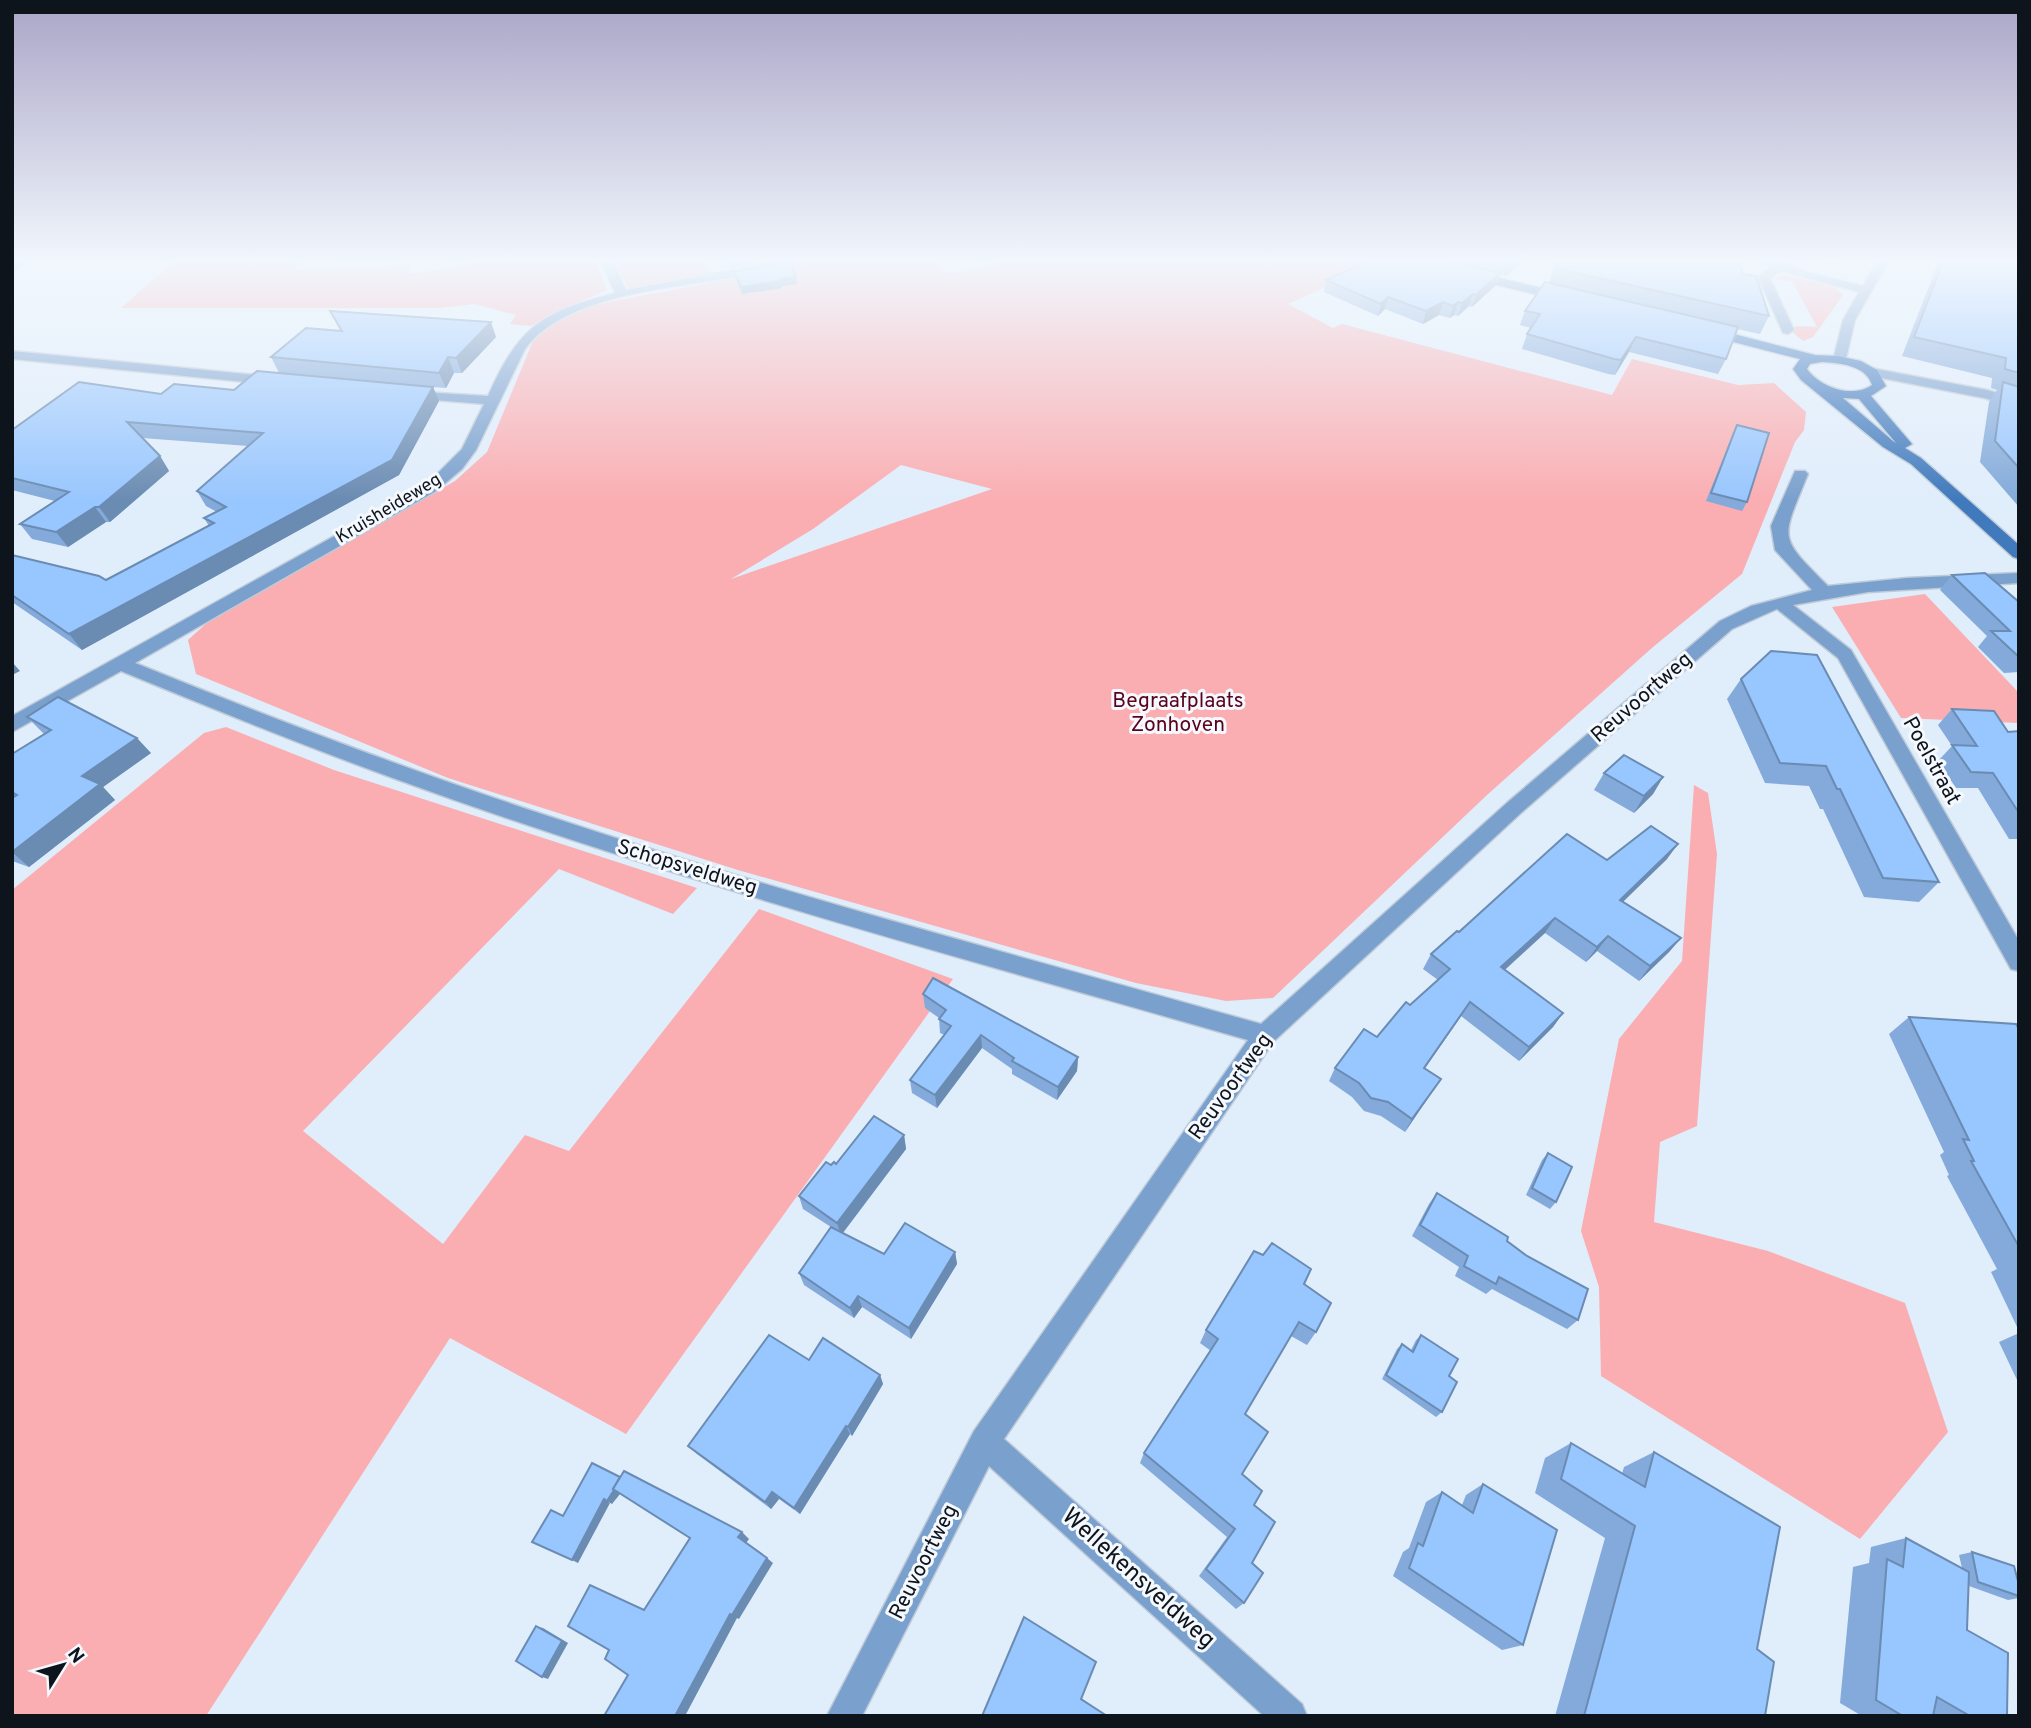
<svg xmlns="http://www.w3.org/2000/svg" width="2031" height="1728" viewBox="0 0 2031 1728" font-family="Overpass,sans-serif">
<rect width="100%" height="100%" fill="#e0edfb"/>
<g fill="#faaeb2" fill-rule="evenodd">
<path d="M177 259H302L295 269 410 266V274L505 259H595L607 290 551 314 531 326 510 324 516 315 475 304 439 308H121Z"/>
<path d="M615 259H703L713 276 628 289Z"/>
<path d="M814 259H943L933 262 950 274 1015 259H1376L1383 261 1288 304 1333 328 1342 324 1612 395 1632 359 1738 385 1774 383 1806 412 1804 430 1795 442 1742 574 1653 647 1487 795 1273 998 1226 1001 1136 983 738 870 448 778 196 674 188 640 210 620 455 481 487 452 533 341 558 320 589 307 618 300 785 269ZM901 465 992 489 731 579 813 529Z"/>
<path d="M1786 275 1834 287 1843 295 1813 337 1803 341 1790 330 1797 326 1817 327 1792 281 1772 279Z"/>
<path d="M1925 594 2019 693V723L1901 718 1832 607Z"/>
<path d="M226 727 334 770 697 888 673 914 559 869 303 1131 443 1244 525 1135 569 1151 759 909 953 979 626 1434 450 1338 206 1716H12V890L204 733Z"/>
<path d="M1694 785 1708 793 1717 854 1697 1126 1660 1142 1654 1222 1768 1251 1905 1303 1948 1432 1860 1539 1601 1376 1599 1287 1581 1231 1619 1039 1682 961Z"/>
</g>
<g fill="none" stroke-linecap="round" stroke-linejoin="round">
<g stroke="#becad7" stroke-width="3">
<g id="street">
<path d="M17 259H31L12 273V263Z"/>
<path d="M600 259H612L626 290 790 259H810C796 269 771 271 754 274 686 287 568 291 525 349L476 450 462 469 436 491 135 663C271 718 408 770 548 816 783 894 1023 957 1261 1024L1508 802 1720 621 1751 606 1812 590 1775 550 1771 526 1795 471H1805L1808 474C1781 541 1777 535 1828 586L1907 578 2019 573V583L1868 592 1793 605 1851 650 2019 941V971L2011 969 1838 658 1777 609 1732 629 1522 812 1273 1042 1004 1439 1302 1704 1307 1716H1264L989 1466 862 1716H827L974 1431 1248 1040C962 958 673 880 393 778 302 745 211 708 121 671L12 732V716L426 485 462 449 484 404 410 398 405 397V391L488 396C519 326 542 312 615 293Z"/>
<path d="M1755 259H1772L1804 271 1863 286 1878 259H1890L1855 320 1845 363H1835L1833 360 1843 320 1859 292 1781 271 1770 278 1794 330 1788 334 1783 333 1758 277 1771 267Z"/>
<path d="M12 351 277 377 284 381 277 385 12 359Z"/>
<path d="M1871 368 1987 390 2019 399V408L1984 398 1866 375V369Z"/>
</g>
</g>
<g stroke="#becad7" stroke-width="3">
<g id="secondary">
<path d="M1472 271 1570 295 1572 298 1566 302 1468 278V272Z"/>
<path d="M1707 327 1815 355 1838 356 1861 361 1877 370 1886 386 1871 396 1912 444 1905 448 1921 458 2019 545V559L2013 557 1911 464 1883 447 1801 380 1793 369 1800 359 1702 334V328ZM1822 362C1839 363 1866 365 1872 385 1852 399 1820 387 1807 369L1810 364ZM1843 398 1859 399 1896 443 1893 441Z"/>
</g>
</g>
<use href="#street" fill="#7aa0cd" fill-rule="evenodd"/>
<use href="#secondary" fill="#4079bc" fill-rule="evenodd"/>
</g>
<g fill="#83aada">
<path d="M1375 259H1524L1506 276 1500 275 1496 285 1472 307 1469 306 1458 316 1454 315 1450 318 1439 315 1423 324 1385 309 1378 316 1324 292 1326 280Z"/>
<path d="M1809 259H1839L1835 265Z"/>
<path d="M1941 259H2019V507L1980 462 1989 402 1997 390 1991 388 1992 378 1902 356 1937 265Z"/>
<path d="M1554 268 1743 274 1769 316 1760 334 1737 329 1726 359 1718 374 1629 352 1615 375 1608 374 1522 349 1527 334 1531 328 1520 325 1525 311 1549 282Z"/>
<path d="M734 272 797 284 782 286V288L742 294 736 280Z"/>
<path d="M330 311 496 337 462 373H454L446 388 433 387 439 401 399 475 82 650 12 602V555L106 580 209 526 204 518 217 512 206 506 197 491 248 446 142 438 160 456 169 471 110 522H106L68 547 32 539 20 524 55 501 12 490V430L161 394 234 390 279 373 271 357 340 330Z"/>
<path d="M1737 425 1747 502 1742 511 1706 501 1733 433Z"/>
<path d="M1952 575 2019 602V672L2004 673 1978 647 1987 636 1940 590Z"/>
<path d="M1741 679 1939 882 1919 902 1864 897 1823 809H1820L1809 786 1765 783 1727 699Z"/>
<path d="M1952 709 2008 732 2019 731V839H2009L1978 788H1956L1938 761 1952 746 1938 725Z"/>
<path d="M27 717 151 753 103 787 115 800 29 867 12 861V754L44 734Z"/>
<path d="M1604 773 1663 777 1653 794 1634 813 1594 790Z"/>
<path d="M1667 859 1623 902 1681 938 1669 952 1639 981 1597 951 1586 962 1545 933 1505 970 1563 1013 1553 1027 1519 1061 1461 1016 1425 1068 1432 1092 1405 1132 1381 1116 1364 1111 1352 1097 1329 1081 1335 1068 1377 1037 1438 980 1423 969 1431 954 1459 932 1607 860Z"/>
<path d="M923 994 1078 1057 1077 1071 1057 1100 1012 1074V1069L982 1048 937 1108 912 1093 910 1080 945 1035 940 1033 939 1018 925 1008Z"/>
<path d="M1909 1017 2019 1029V1331L1991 1272 1997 1269 1947 1176 1949 1175 1940 1155 1944 1152 1889 1034Z"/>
<path d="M904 1135 906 1149 843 1233 884 1254 955 1252 957 1264 911 1339 862 1307 854 1318 804 1285 799 1273 831 1227 803 1209 799 1196 831 1165Z"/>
<path d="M1548 1153 1556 1202 1550 1209 1526 1195 1542 1160Z"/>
<path d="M1437 1193 1507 1241 1578 1320 1567 1329 1492 1289 1486 1294 1455 1276 1459 1267 1412 1236 1429 1204Z"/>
<path d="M1263 1255 1304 1284 1316 1332 1307 1345 1291 1336 1245 1414 1242 1474 1254 1505 1252 1563 1244 1603 1236 1609 1199 1576 1227 1537 1140 1463 1144 1453 1211 1351 1200 1343 1206 1330Z"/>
<path d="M2019 1333V1382H2018L1999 1342Z"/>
<path d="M1421 1335 1449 1376 1442 1412 1436 1417 1382 1379 1397 1349 1402 1344 1411 1350 1416 1340Z"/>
<path d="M809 1360 880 1375 883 1384 852 1436 850 1434 800 1514 779 1499 771 1509 697 1454 688 1446Z"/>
<path d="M1571 1443 1622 1474 1624 1467 1654 1452 1757 1649 1765 1716H1555L1605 1538 1535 1493 1545 1458Z"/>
<path d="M1483 1484 1523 1645 1502 1650 1393 1576 1403 1552 1409 1548 1426 1502 1442 1492 1462 1505 1466 1495Z"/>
<path d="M1906 1538 1962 1568 1959 1555 1972 1552 2019 1585V1598L2008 1600 1969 1586 1967 1630 2007 1716H1862L1840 1703 1853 1567 1869 1563 1871 1547Z"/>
</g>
<g fill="#6a8bb2">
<path d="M729 259H775L730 268Z"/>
<path d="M1512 259H1524L1506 276Z"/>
<path d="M1500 273 1496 285 1472 307 1476 295Z"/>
<path d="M796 276 797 284 782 286V288L742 294 741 287Z"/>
<path d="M1473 294 1469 306 1458 316 1462 303Z"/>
<path d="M1388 297 1385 309 1378 316 1381 304Z"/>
<path d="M1443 302 1439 315 1423 324 1426 311Z"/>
<path d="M1458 302 1454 315 1450 318 1453 306Z"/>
<path d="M491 322 496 337 462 373 456 358Z"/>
<path d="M1636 337 1629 352 1615 375 1621 360Z"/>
<path d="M448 357 454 373 446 388 439 373Z"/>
<path d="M433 387 439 401 399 475 82 650 69 634Z"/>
<path d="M160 456 169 471 110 522 99 507Z"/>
<path d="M95 507 106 522 68 547 56 532Z"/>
<path d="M12 662 20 671 12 675Z"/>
<path d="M137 738 151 753 103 787 115 800 29 867 12 852 82 776Z"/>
<path d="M1663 777 1653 794 1634 813 1644 796Z"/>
<path d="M1678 844 1667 859 1609 915 1620 900Z"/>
<path d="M1555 918 1545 933 1492 981 1501 967Z"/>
<path d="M1608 936 1597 951 1586 962 1597 947Z"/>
<path d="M1681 938 1669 952 1639 981 1650 966Z"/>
<path d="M1470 1002 1461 1016 1416 1081 1424 1068Z"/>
<path d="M1563 1013 1553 1027 1519 1061 1529 1047Z"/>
<path d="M981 1035 982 1048 937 1108 935 1095Z"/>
<path d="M1078 1057 1077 1071 1057 1100 1058 1087Z"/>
<path d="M1441 1079 1432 1092 1405 1132 1412 1119Z"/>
<path d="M904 1135 906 1149 841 1235 837 1223Z"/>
<path d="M955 1252 957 1264 911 1339 909 1328Z"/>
<path d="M858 1296 862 1307 854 1318 850 1308Z"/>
<path d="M880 1375 883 1384 852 1436 848 1427Z"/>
<path d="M846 1426 850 1434 800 1514 794 1508Z"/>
<path d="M614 1490 620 1494 612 1504 607 1501Z"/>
<path d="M772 1492 779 1499 771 1509 765 1502Z"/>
<path d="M604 1499 610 1503 578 1563 572 1560Z"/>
<path d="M742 1532 749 1539 746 1543 738 1537Z"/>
<path d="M767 1558 773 1563 739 1619 737 1618 685 1716H675L730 1614Z"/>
<path d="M536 1626 543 1628 568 1643 548 1679 542 1677Z"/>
</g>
<g fill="#98c6fe" stroke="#6a8bb2" stroke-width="2">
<path d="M1375 259H1444L1500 273 1476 295 1473 294 1462 303 1458 302 1453 306 1443 302 1426 311 1388 297 1381 304 1326 280Z"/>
<path d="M1560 259H1727L1738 261 1743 274 1756 276 1769 316 1554 268Z"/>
<path d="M1944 259H2019V373L2005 369 2006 358 1914 337Z"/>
<path d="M789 262 796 276 780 279 781 281 741 287 734 272Z"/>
<path d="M1545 282 1738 327 1726 359 1636 337 1621 360 1614 359 1527 334 1540 314 1525 311Z"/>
<path d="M330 311 491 322 456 358 448 357 439 373 271 357 306 328 342 331Z"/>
<path d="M257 371 433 387 392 460 69 634 12 595V555L99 576 106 580 214 523 204 518 226 507 197 491 263 433 127 422 160 456 99 507H95L56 532 20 524 69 492 12 478V430L79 382 161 394 174 384 234 390Z"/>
<path d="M2003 382 2019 387V468L1995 441Z"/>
<path d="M1737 425 1769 433 1747 502 1711 493Z"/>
<path d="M1985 573 2019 602V657L1991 631H2010L1952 575Z"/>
<path d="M1771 651 1817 655 1939 882 1883 878 1840 789H1837L1826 766 1780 763 1741 679Z"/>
<path d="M58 697 137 738 82 776 100 784 12 852V798L17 795 12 792V754L51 730 27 717Z"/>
<path d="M1952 709 1994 711 2008 732 2019 731V813L1993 773 1971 772 1952 745 1977 746Z"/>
<path d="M1624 755 1663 777 1644 796 1604 773Z"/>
<path d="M1651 826 1678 844 1620 900 1681 938 1650 966 1608 936 1597 947 1555 918 1501 967 1563 1013 1529 1047 1470 1002 1424 1068 1441 1079 1412 1119 1388 1102 1371 1098 1359 1083 1335 1068 1364 1029 1377 1037 1406 1002 1410 1005 1450 969 1431 954 1457 931 1459 932 1567 834 1607 860Z"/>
<path d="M933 978 1078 1057 1058 1087 1012 1061 1014 1058 981 1035 935 1095 910 1080 951 1026 939 1019 946 1010 923 994Z"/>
<path d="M1909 1017 2016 1024 2019 1029V1247L1971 1161H1974L1963 1139 1969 1140Z"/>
<path d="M874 1116 904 1135 837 1223 799 1196 826 1162 831 1165 834 1162 836 1164Z"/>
<path d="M1548 1153 1572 1167 1556 1202 1532 1188Z"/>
<path d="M1437 1193 1508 1237 1507 1241 1527 1256 1588 1289 1578 1320 1499 1277 1496 1284 1464 1266 1468 1256 1420 1225Z"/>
<path d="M905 1223 955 1252 909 1328 858 1296 850 1308 799 1273 831 1227 884 1254Z"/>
<path d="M1272 1243 1311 1269 1304 1284 1331 1303 1316 1332 1299 1322 1245 1414 1268 1432 1242 1474 1262 1491 1254 1505 1275 1522 1252 1563 1263 1573 1244 1603 1206 1569 1235 1529 1144 1453 1218 1339 1206 1330 1254 1251 1263 1255Z"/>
<path d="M769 1335 809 1360 823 1338 880 1375 848 1427 846 1426 794 1508 772 1492 765 1502 688 1446Z"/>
<path d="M1421 1335 1458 1359 1449 1376 1457 1382 1442 1412 1386 1375 1402 1344 1413 1352Z"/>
<path d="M1571 1443 1645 1487 1654 1452 1780 1527 1757 1649 1774 1662 1765 1716H1584L1635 1526 1561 1479Z"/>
<path d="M592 1463 620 1477 613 1489 614 1490 607 1501 604 1499 572 1560 532 1542 551 1510 563 1516Z"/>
<path d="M624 1471 742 1532 738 1537 767 1558 732 1615 730 1614 675 1716H604L628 1675 605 1659 609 1650 568 1626 590 1585 644 1610 690 1538 613 1489Z"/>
<path d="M1483 1484 1557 1530 1523 1645 1409 1568 1418 1543 1423 1546 1442 1492 1473 1513Z"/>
<path d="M1906 1538 1969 1572 1967 1630 2008 1653 2007 1716H1970L1937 1697 1933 1716H1903L1876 1700 1887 1559 1903 1567Z"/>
<path d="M1972 1552 2014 1566 2019 1585V1596L1978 1582Z"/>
<path d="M1024 1617 1096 1662 1081 1699 1107 1716H982Z"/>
<path d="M536 1626 562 1641 542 1677 516 1661Z"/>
</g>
<linearGradient id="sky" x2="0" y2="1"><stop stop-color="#aaa5c7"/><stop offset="0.52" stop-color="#f1f7fd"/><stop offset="1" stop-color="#f1f7fd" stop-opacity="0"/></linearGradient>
<rect width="2031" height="501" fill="url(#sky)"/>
<g text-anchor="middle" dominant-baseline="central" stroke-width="6" stroke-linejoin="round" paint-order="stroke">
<g font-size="18" fill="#0d141c" stroke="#f5f9fe">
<text transform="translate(389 509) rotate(-31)">Kruisheideweg</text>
</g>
<g font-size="21" fill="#0d141c" stroke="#f5f9fe">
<text transform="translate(1642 698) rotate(-41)">Reuvoortweg</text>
<text transform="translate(1931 761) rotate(61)">Poelstraat</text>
<text transform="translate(687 868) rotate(17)">Schopsveldweg</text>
<text transform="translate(1231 1087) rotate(-54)">Reuvoortweg</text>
<text transform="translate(924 1562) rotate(-63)">Reuvoortweg</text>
</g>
<g font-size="21" fill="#590219" stroke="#f5f9fe">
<text x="1178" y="701">Begraafplaats<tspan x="1178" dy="24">Zonhoven</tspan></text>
</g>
<g font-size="24" fill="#0d141c" stroke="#f5f9fe">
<text transform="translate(1138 1579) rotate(42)">Wellekensveldweg</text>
</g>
</g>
<rect width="2031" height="1728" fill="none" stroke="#0d141c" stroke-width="28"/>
<g transform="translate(63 1665) rotate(53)" stroke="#f5f9fe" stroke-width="5" paint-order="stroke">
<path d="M0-5L12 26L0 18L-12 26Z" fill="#0d141c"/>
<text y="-10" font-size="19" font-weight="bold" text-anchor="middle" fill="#0d141c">N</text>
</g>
</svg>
